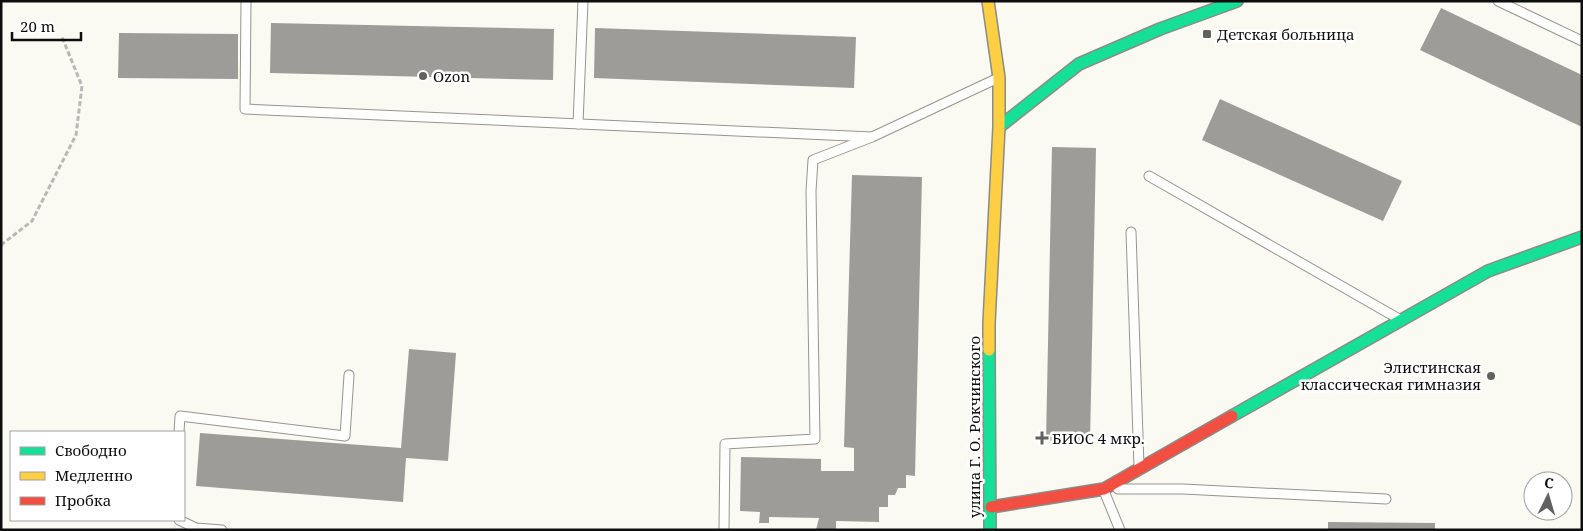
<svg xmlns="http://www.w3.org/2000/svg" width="1583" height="531" viewBox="0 0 1583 531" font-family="'Noto Serif',serif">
<rect width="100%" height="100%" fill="#fbfaf2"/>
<g fill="#9e9c98">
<path d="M1441 8 1582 75V127L1420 50Z"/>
<path d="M271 23 554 29 553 80 270 73Z"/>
<path d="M595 28 856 37 854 88 594 78Z"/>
<path d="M119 33 238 34V79L118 78Z"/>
<path d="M1220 99 1402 181 1383 221 1202 140Z"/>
<path d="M1052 147 1096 148 1090 442 1046 441Z"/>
<path d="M852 175 922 177 915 476 906 475V488H898L895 495H888V507H879V522L836 521V530H816L819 518 769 517V523H759L760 512 740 511 741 457 821 459V471H854V448L844 447Z"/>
<path d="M409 349 456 353 448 461 406 458 403 502 196 486 200 433 401 448Z"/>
<path d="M1328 522 1435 523V530H1328Z"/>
</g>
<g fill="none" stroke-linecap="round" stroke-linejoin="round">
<g stroke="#959491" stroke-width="11">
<g id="lane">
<path d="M246 1 245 109 872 137"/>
<path d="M1498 1 1582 41"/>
<path d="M578 124 583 1"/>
<path d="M1149 176 1399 319"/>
<path d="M1131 232 1139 466"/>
<path d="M179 432 180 416 345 436 349 375"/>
<path d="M1118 489H1183L1386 499"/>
<path d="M1104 491 1120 530"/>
<path d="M179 520 196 528 222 530"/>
<path d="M724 530 725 444 815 439 811 191 813 160 872 137 996 79"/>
</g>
</g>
<g stroke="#8b8b87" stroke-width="14">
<g id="fast">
<path d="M999 127 1079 64 1160 29 1237 1"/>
<path d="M989 350 990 530"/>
<path d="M1232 416 1488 271 1582 237"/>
</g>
</g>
<g stroke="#8b8b87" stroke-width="14">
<path id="slow" d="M988 1 999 78V127L989 323V350"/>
</g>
<g stroke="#8b8b87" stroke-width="14">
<path id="jam" d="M991 507 1104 489 1232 416"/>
</g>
<path stroke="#b8b8b6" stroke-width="3" stroke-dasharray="5 2.5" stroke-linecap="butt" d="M1 245 32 221 76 135 82 86 62 37"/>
<use href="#lane" stroke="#fefefd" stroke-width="9"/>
<use href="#fast" stroke="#16e098" stroke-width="11"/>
<use href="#slow" stroke="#ffcf43" stroke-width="11"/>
<use href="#jam" stroke="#f24e42" stroke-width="11"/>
</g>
<g fill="#61615e" stroke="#fff" stroke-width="2">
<rect x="1202" y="29" width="10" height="10" rx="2.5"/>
<circle cx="423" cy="76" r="5"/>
<circle cx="1491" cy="376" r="5"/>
<path d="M1039.5 430.5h5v5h5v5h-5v5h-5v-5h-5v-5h5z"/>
</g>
<g text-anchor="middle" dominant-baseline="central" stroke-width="5" stroke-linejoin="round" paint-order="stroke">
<g font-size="15" fill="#0e0e0e" stroke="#fff" text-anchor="start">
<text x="1217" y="34">Детская больница</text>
<text x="433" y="76">Ozon</text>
<text x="1481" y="367" text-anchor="end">Элистинская<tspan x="1481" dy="17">классическая гимназия</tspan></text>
<text x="1052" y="438">БИОС 4 мкр.</text>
</g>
<g font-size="15" fill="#0e0e0e" stroke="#fff">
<text transform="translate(974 427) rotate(-90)">улица Г. О. Рокчинского</text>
</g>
</g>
<rect width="1583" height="531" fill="none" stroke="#0e0e0e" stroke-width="5"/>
<rect x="10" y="431" width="175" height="90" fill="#ffffff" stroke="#9f9f9f"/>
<rect x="20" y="447" width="25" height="8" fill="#16e098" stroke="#9f9f9f"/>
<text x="55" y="456" font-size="15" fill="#0e0e0e">Свободно</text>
<rect x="20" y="472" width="25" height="8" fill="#ffcf43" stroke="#9f9f9f"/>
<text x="55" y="481" font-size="15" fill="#0e0e0e">Медленно</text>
<rect x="20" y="497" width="25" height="8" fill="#f24e42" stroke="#9f9f9f"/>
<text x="55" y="506" font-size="15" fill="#0e0e0e">Пробка</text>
<g transform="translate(1548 496) rotate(5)"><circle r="24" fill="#ffffff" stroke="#9f9f9f"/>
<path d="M0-4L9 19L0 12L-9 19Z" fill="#61615e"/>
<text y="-8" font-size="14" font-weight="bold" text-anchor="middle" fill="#0e0e0e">С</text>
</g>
<path d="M12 32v8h69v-8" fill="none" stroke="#0e0e0e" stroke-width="2.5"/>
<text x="20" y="32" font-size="15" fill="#0e0e0e" stroke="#ffffff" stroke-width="4" paint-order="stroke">20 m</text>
</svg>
